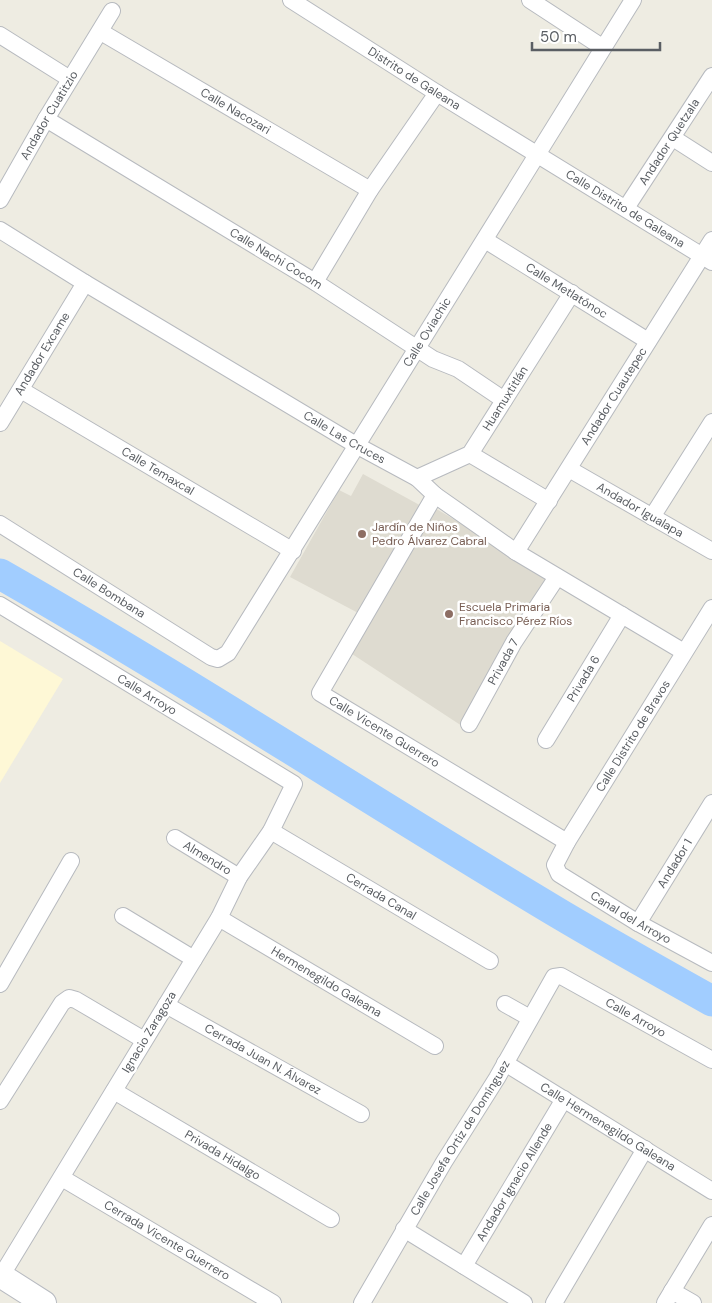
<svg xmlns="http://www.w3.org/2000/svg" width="712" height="1303" viewBox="0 0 712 1303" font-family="'DM Sans',sans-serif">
<rect width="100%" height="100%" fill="#eeece2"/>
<path fill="#fef8d6" d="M0 641 63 679 0 783Z"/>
<g fill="#dedbd0">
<path d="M363 474 425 508 362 615 290 577 339 490 351 496Z"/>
<path d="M433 507 552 577 462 726 346 650Z"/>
</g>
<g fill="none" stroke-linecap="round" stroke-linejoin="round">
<path stroke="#a1cdff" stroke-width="31" d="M0 574C191 683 375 804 563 916 612 945 662 973 712 1001"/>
<g stroke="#b7babf" stroke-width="18">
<g id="street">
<path id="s1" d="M291 0 437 93 712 262"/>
<path d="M530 0 602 47"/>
<path id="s2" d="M101 32 370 190"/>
<path d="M0 35 70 79"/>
<path id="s3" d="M46 119 315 282 433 359 458 369 504 400"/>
<path d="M673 138 712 163"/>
<path id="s4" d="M0 200 46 119 112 11"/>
<path id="s5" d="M626 208 712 76"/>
<path id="s6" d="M0 230 85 283 356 445 417 478 435 495 516 552 684 652"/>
<path id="s7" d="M485 240 648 341"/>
<path d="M315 282 370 190 437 93"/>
<path id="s8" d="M21 390 293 551"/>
<path id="s9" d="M0 423 85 283"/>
<path d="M470 454 549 501"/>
<path id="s10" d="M569 469 712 551"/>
<path id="s11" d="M417 478 470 454 572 293"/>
<path id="s12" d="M435 495 320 693 567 842"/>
<path d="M652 517 712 422"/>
<path id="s13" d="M0 524 211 657 218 659 228 653 633 0"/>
<path id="s14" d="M516 552 712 240"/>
<path id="s15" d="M0 605 294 784 271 831 239 877 219 918 0 1278"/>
<path id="s16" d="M712 608 567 842 555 865 559 874 638 923 712 963"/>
<path id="s17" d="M469 724 514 642 557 577"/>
<path id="s18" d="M546 740 622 615"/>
<path id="s19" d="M271 831 490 961"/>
<path id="s20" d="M175 838 239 877"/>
<path d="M123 916 194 959"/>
<path id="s21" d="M219 918 435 1046"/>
<path id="s22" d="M638 923 712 803"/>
<path d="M0 984 71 861"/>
<path d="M505 1004 530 1018"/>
<path id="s23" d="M166 1005 361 1114"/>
<path id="s24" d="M505 1063 712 1191"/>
<path id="s25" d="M114 1091 331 1219"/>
<path d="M0 1101 62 1003 69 998 76 1000 144 1040"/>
<path id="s26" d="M62 1178 273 1303"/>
<path d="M404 1229 524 1303"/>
<path id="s27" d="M464 1266 564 1099"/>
<path d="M672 1291 693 1303"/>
<path id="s28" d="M362 1303 444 1162 497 1078 554 977 561 976 712 1060"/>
<path d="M554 1303 645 1149"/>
<path d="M665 1303 712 1225"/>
</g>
</g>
<g stroke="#b8bbc1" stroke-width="26">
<path id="secondary" d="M0 1275 44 1303"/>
</g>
<use href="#street" stroke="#fff" stroke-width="16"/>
<use href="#secondary" stroke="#fff" stroke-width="24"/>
</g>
<g fill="#8d6e63" stroke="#fff" stroke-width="2">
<circle cx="362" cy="534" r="5"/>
<circle cx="449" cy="614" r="5"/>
</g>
<g text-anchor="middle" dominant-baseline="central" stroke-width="5" stroke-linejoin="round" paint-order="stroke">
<g font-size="12" fill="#5a5e63" stroke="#fff">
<text stroke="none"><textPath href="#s1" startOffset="146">Distrito de Galeana</textPath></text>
<text stroke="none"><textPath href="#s2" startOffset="156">Calle Nacozari</textPath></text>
<text stroke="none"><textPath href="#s4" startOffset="98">Andador Cuatitzio</textPath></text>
<text stroke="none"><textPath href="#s5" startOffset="79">Andador Quetzala</textPath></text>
<text stroke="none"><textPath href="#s1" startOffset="394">Calle Distrito de Galeana</textPath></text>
<text stroke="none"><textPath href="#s3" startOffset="269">Calle Nachi Cocom</textPath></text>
<text stroke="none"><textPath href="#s7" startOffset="96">Calle Metlatónoc</textPath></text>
<text stroke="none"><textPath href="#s13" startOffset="646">Calle Oviachic</textPath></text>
<text stroke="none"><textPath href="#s9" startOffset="81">Andador Excame</textPath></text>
<text stroke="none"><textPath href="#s14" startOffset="184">Andador Cuautepec</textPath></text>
<text stroke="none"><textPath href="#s11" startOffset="124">Huamuxtitlán</textPath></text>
<text stroke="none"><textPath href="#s6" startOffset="402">Calle Las Cruces</textPath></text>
<text stroke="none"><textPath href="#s8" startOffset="159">Calle Temaxcal</textPath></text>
<text stroke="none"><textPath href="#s10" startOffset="82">Andador Igualapa</textPath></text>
<text stroke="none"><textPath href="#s13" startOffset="129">Calle Bombana</textPath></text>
<text stroke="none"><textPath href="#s17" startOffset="71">Privada 7</textPath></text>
<text stroke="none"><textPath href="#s18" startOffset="72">Privada 6</textPath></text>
<text stroke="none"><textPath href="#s15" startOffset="172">Calle Arroyo</textPath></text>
<text stroke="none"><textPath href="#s12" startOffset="304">Calle Vicente Guerrero</textPath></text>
<text transform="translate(633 736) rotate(-58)">Calle Distrito de Bravos</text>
<text stroke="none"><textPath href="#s20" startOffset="38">Almendro</textPath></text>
<text stroke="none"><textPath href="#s22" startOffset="70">Andador 1</textPath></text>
<text stroke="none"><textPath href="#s19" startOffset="128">Cerrada Canal</textPath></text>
<text stroke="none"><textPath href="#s16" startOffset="395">Canal del Arroyo</textPath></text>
<text stroke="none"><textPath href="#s21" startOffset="125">Hermenegildo Galeana</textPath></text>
<text stroke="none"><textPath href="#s28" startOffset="471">Calle Arroyo</textPath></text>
<text transform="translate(149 1032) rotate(-59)">Ignacio Zaragoza</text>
<text stroke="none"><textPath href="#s23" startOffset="111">Cerrada Juan N. Álvarez</textPath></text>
<text stroke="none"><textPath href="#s24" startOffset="121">Calle Hermenegildo Galeana</textPath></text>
<text stroke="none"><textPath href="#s28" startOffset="192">Calle Josefa Ortiz de Domínguez</textPath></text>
<text stroke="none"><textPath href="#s25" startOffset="126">Privada Hidalgo</textPath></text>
<text stroke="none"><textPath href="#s27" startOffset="98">Andador Ignacio Allende</textPath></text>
<text stroke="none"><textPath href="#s26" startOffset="122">Cerrada Vicente Guerrero</textPath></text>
</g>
<g font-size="12" fill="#785e54" stroke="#fff" text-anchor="start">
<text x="372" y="527">Jardín de Niños<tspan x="372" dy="14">Pedro Álvarez Cabral</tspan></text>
<text x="459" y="607">Escuela Primaria<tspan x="459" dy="14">Francisco Pérez Ríos</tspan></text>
</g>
</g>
<path d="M532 42v8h128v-8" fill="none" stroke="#5a5e63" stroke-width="2.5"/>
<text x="540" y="42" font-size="15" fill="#5a5e63" stroke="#ffffff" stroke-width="4" paint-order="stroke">50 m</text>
</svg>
